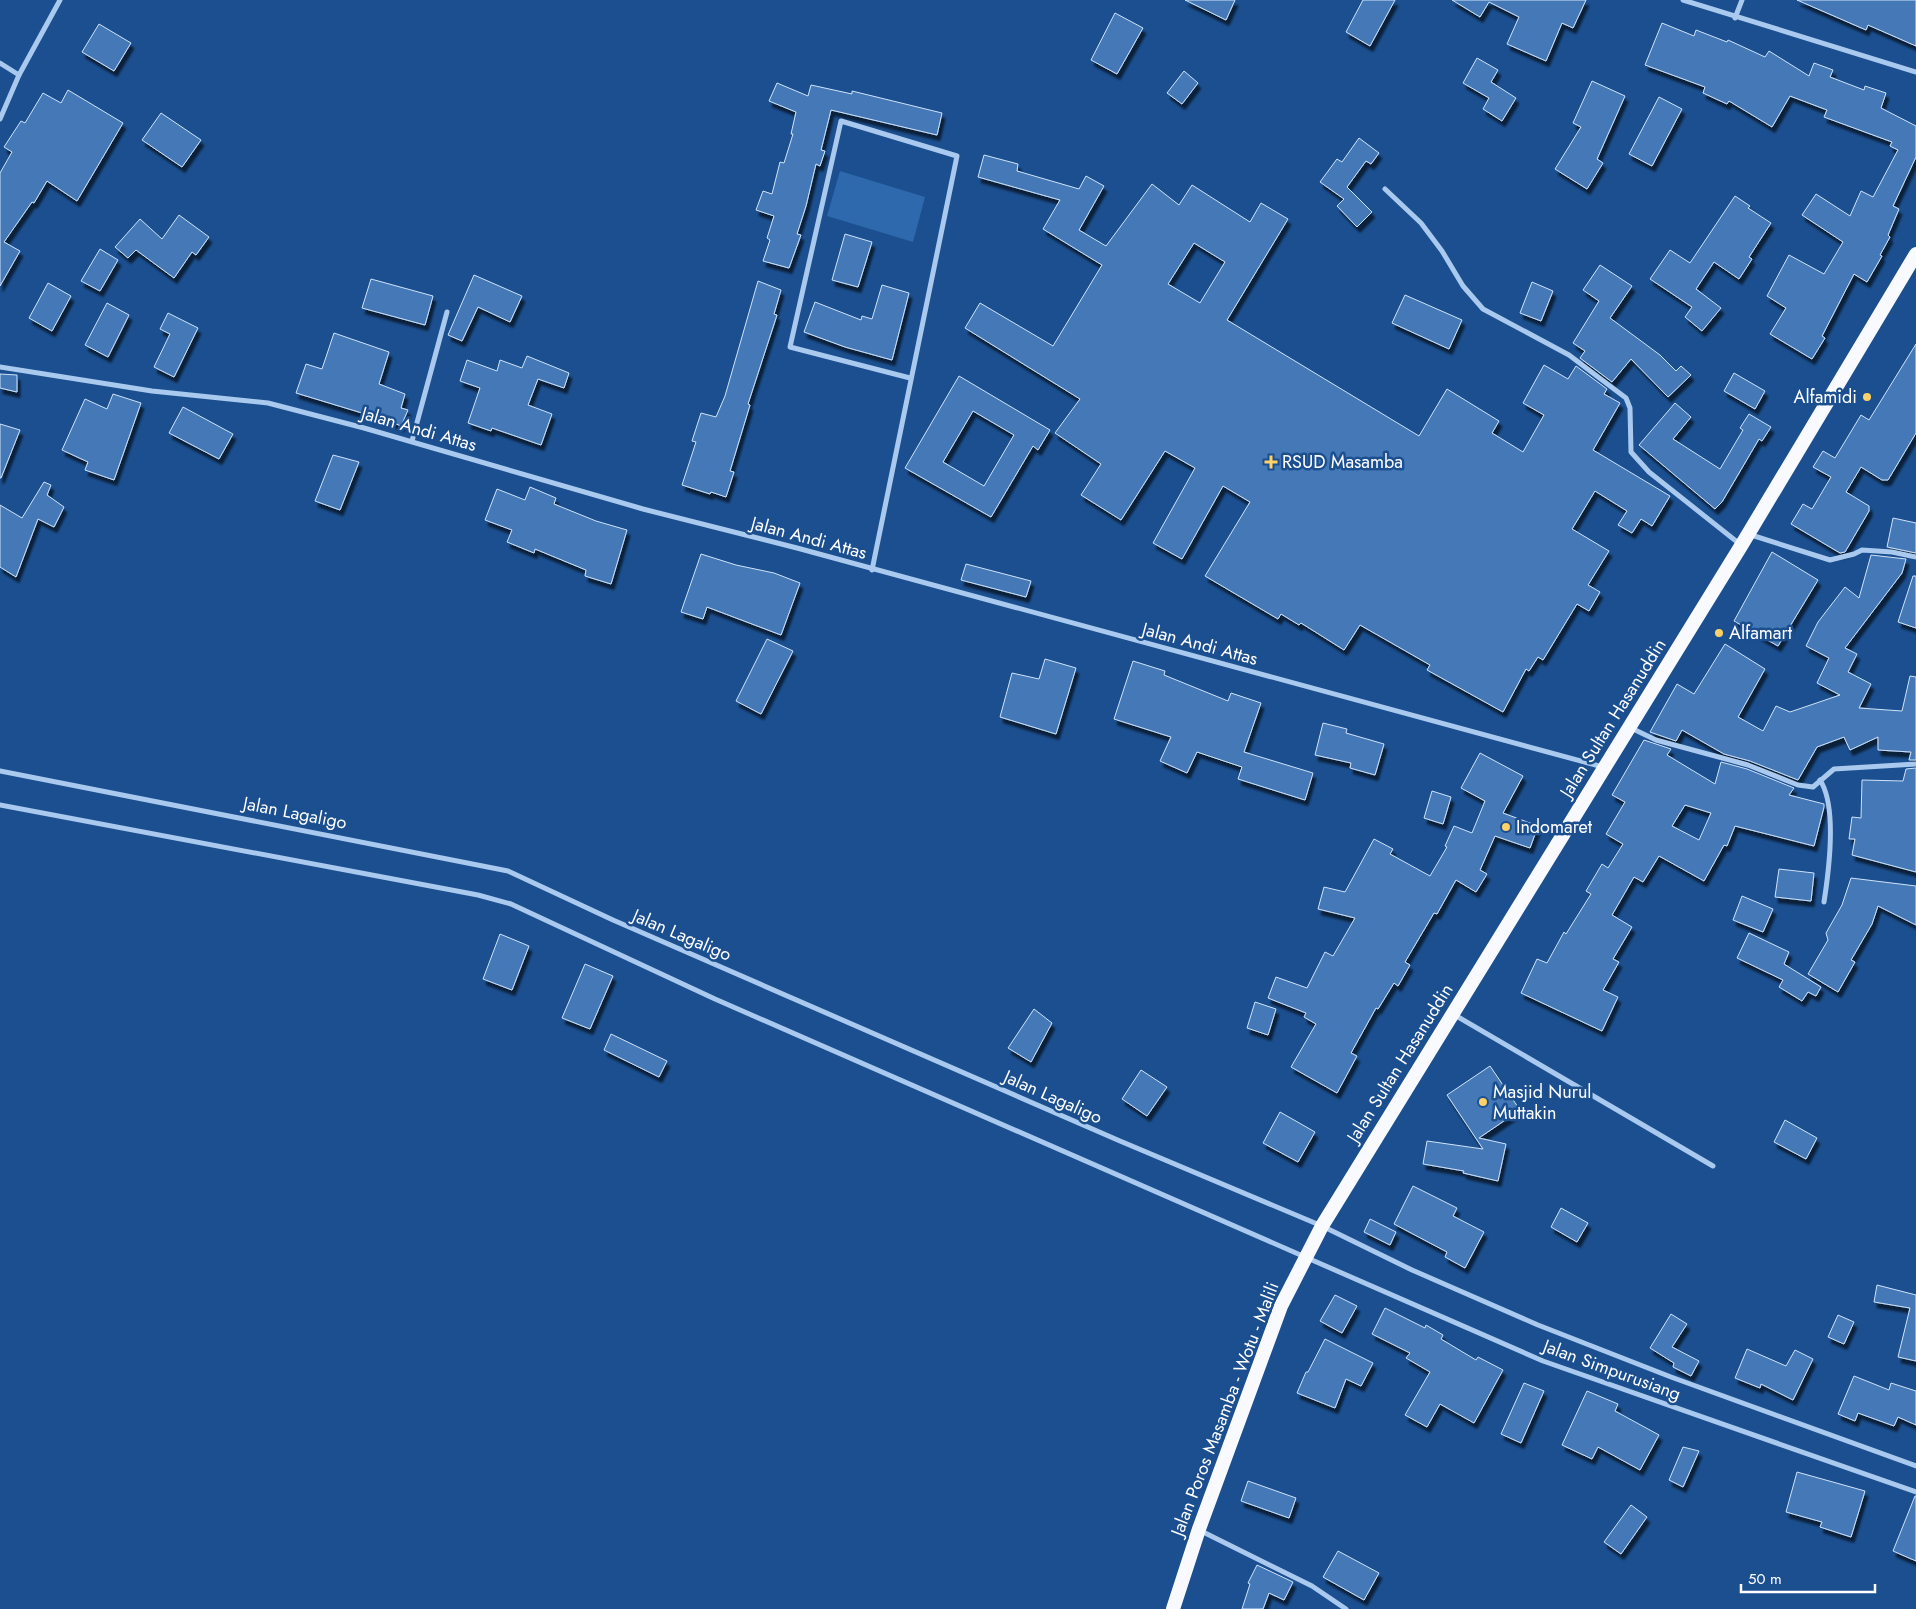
<svg xmlns="http://www.w3.org/2000/svg" width="1916" height="1609" viewBox="0 0 1916 1609" font-family="Jost,sans-serif">
<defs>
<filter id="shadow"><feDropShadow dx="3" dy="5.5" stdDeviation="1" flood-color="#0009"/></filter>
</defs>
<rect width="100%" height="100%" fill="#1b4f8f"/>
<path fill="#2e69ad" d="M840 171 925 197 913 242 827 216Z"/>
<g fill="#4478b7" stroke="#cfe3fa" fill-rule="evenodd" filter="url(#shadow)">
<path d="M1185 0H1235L1226 20Z"/>
<path d="M1363 0H1395L1370 46 1346 32Z"/>
<path d="M1452 0H1586L1573 28 1562 23 1546 61 1507 44 1519 17 1489 2 1480 17Z"/>
<path d="M1797 0H1916V46L1868 25 1866 30Z"/>
<path d="M1115 13 1143 28 1117 74 1091 60Z"/>
<path d="M1662 23 1694 36 1696 30 1727 42 1728 40 1765 57 1769 51 1809 76 1814 63 1833 70 1830 77 1864 90 1865 86 1886 93 1881 108 1916 126V157L1893 206 1899 209 1888 235 1890 237 1880 255 1882 256 1867 282 1854 274 1822 336 1825 338 1812 359 1770 334 1786 308 1767 296 1789 255 1824 274 1843 242 1802 215 1816 194 1850 216 1861 191 1873 197 1898 150 1890 146 1892 142 1824 117 1827 110 1790 96 1772 127 1729 101 1727 104 1703 93 1705 87 1645 65Z"/>
<path d="M99 24 131 43 114 71 82 52Z"/>
<path d="M1477 58 1498 70 1491 82 1516 98 1502 121 1483 109 1489 98 1463 83Z"/>
<path d="M1184 71 1198 83 1182 104 1167 93Z"/>
<path d="M1592 81 1625 96 1597 159 1603 163 1587 189 1555 169 1581 127 1573 123Z"/>
<path d="M777 83 808 96 811 85 852 94V91L942 113 937 135 831 110 821 150 825 151 820 166 816 164 806 206 797 234 801 235 789 268 763 261 770 240 767 238 774 216 756 210 763 191 772 194 780 162 784 163 793 134H791L796 112 769 101Z"/>
<path d="M68 90 123 123 77 201 47 181 34 203 32 202 4 242 20 251 0 286V173L12 152 4 147 21 121 25 123 43 93 61 103Z"/>
<path d="M1659 97 1682 109 1652 166 1629 154Z"/>
<path d="M161 113 201 140 182 167 142 140Z"/>
<path d="M1359 138 1379 153 1371 164 1366 161 1347 187 1372 212 1357 227 1337 206 1344 199 1320 182 1337 159 1342 162Z"/>
<path d="M984 155 1018 164 1017 171 1079 189 1086 176 1104 186 1079 230 1106 246 1152 184 1179 205 1192 185 1250 222 1261 203 1288 219 1227 320 1419 436 1447 389 1499 421 1492 433 1523 452 1544 415 1523 403 1544 365 1568 379 1576 366 1607 389 1604 394 1620 403 1593 450 1670 496 1652 526 1641 519 1632 533 1618 525 1627 511 1595 491 1572 529 1609 551 1588 585 1600 592 1589 611 1577 604 1543 660 1538 657 1529 671 1526 669 1503 712 1427 670 1430 665 1360 625 1344 650 1301 623 1299 625 1281 614 1278 619 1205 576 1250 502 1223 486 1182 559 1153 543 1195 468 1165 451 1121 520 1081 495 1101 464 1055 433 1080 399 965 328 980 303 1053 346 1102 265 1043 229 1060 200 978 177ZM1194 243 1225 262 1200 303 1168 284Z"/>
<path d="M1735 196 1750 206 1748 208 1771 223 1749 257 1752 259 1739 279 1714 262 1696 289 1721 308 1702 331 1685 317 1692 307 1650 279 1670 250 1690 263Z"/>
<path d="M179 215 209 237 196 255 192 252 174 278 136 250 128 258 115 247 140 219 162 239Z"/>
<path d="M845 234 872 242 858 287 832 280Z"/>
<path d="M100 249 118 260 100 291 81 281Z"/>
<path d="M1600 265 1632 286 1610 318 1660 355 1676 371 1681 366 1691 375 1668 397 1631 359 1612 382 1580 358 1585 351 1573 343 1599 301 1583 290Z"/>
<path d="M474 275 522 296 510 322 478 307 462 341 448 335Z"/>
<path d="M371 279 433 296 425 325 362 308Z"/>
<path d="M758 281 781 290 774 314 777 315 748 404 750 405 730 471 734 472 726 497 711 492 710 494 682 485 696 442 692 441 701 413 716 417 725 396Z"/>
<path d="M1532 282 1553 291 1541 321 1520 313Z"/>
<path d="M48 283 71 296 52 331 29 318Z"/>
<path d="M882 285 909 293 892 360 845 347 804 332 815 302 861 320 862 316 872 319Z"/>
<path d="M1405 295 1462 320 1449 349 1392 323Z"/>
<path d="M107 303 129 315 108 357 85 345Z"/>
<path d="M168 313 198 328 174 377 154 367 170 334 160 329Z"/>
<path d="M334 333 389 352 379 384 405 394 401 408 408 410 401 426 363 410 362 413 296 393 306 364 322 369Z"/>
<path d="M1916 344V433L1888 480H1882L1861 467 1846 492 1869 506V511L1845 552 1840 553 1791 524 1803 504 1812 509 1831 477 1813 467 1823 451 1835 458 1861 415 1869 420Z"/>
<path d="M527 356 569 373 564 388 538 379 528 405 552 414 541 445 492 428 491 431 468 423 480 388 460 381 467 360 497 371 500 360 522 368Z"/>
<path d="M1734 373 1765 391 1755 409 1724 391Z"/>
<path d="M0 374 17 375V392L0 388Z"/>
<path d="M959 376 1050 430 1038 450 1033 446 991 517 905 468ZM973 411 1014 435 984 486 943 462Z"/>
<path d="M113 394 141 403 114 480 85 470 88 462 62 450 85 399 107 409Z"/>
<path d="M1675 403 1691 417 1673 439 1720 469 1743 430 1740 428 1749 414 1771 427 1762 441 1759 439 1722 502 1715 509 1639 445Z"/>
<path d="M183 407 233 434 219 459 169 433Z"/>
<path d="M0 424 20 430 1 478H0Z"/>
<path d="M333 455 359 462 340 510 315 501Z"/>
<path d="M44 482 51 485 47 495 64 507 54 527 38 519 16 577 0 567V505L22 518Z"/>
<path d="M530 487 556 498 554 504 596 521 627 530 611 584 585 576 586 570 535 549 534 553 507 542 512 530 485 520 497 489 525 500Z"/>
<path d="M1893 518 1916 523V553L1887 547Z"/>
<path d="M1772 552 1818 580 1778 646 1734 621Z"/>
<path d="M701 554 736 565 774 573 800 583 781 635 707 607 703 619 681 612Z"/>
<path d="M1871 555 1906 559 1902 573 1845 648 1857 654 1848 672 1871 684 1859 708 1902 711 1910 676 1916 677V760H1909L1911 752 1878 750V737L1850 750 1844 737 1817 747 1798 780 1750 761 1724 754 1682 730 1676 741 1650 732 1677 684 1694 694 1725 644 1765 669 1738 717 1763 731 1776 706 1790 712 1840 695 1817 683 1829 658 1806 646 1818 622 1845 587 1859 598Z"/>
<path d="M966 564 1031 581 1026 597 961 580Z"/>
<path d="M1913 576H1916V628L1898 622Z"/>
<path d="M767 639 793 651 761 714 736 701Z"/>
<path d="M1045 659 1076 668 1056 734 1000 717 1012 673 1039 679Z"/>
<path d="M1133 661 1165 671 1164 675 1228 701 1231 693 1261 703 1244 752 1313 773 1305 800 1238 779 1242 767 1197 752 1187 773 1160 761 1171 737 1114 719Z"/>
<path d="M1323 723 1347 729 1346 733 1384 744 1375 775 1350 768 1351 763 1315 755Z"/>
<path d="M1644 740 1671 749 1667 755 1715 784 1721 762 1747 769 1794 788 1789 795 1824 804V807L1814 846 1735 826 1727 846 1724 845 1704 881 1659 856 1643 882 1634 877 1612 915 1632 927 1613 959 1619 962 1603 990 1618 997 1602 1031 1521 993 1537 959 1547 963 1564 932 1566 934 1591 894 1586 891 1602 864 1608 868 1623 844 1606 834 1625 802 1612 795ZM1685 805 1711 813 1699 840 1672 826Z"/>
<path d="M1480 753 1523 776 1503 813 1538 826 1530 848 1495 836 1480 870 1487 874 1476 892 1456 880 1437 914 1434 913 1405 962 1410 965 1398 986 1394 983 1378 1009 1376 1008 1351 1053 1357 1056 1337 1093 1291 1067 1316 1024 1304 1017 1306 1013 1268 998 1276 977 1307 988 1325 952 1333 956 1355 918 1318 909 1324 887 1345 892 1374 839 1393 849 1390 854 1430 876 1447 847 1445 846 1454 826 1472 833 1485 801 1461 788Z"/>
<path d="M1916 768V872L1852 855 1855 839H1849L1852 817 1861 818 1862 780 1903 781 1906 769Z"/>
<path d="M1432 791 1451 797 1443 824 1424 818Z"/>
<path d="M1779 869 1814 873 1811 901 1775 897Z"/>
<path d="M1851 878 1916 886V925L1878 906 1872 924 1851 960 1855 962 1838 992 1808 974 1828 940 1826 933 1842 905Z"/>
<path d="M1742 896 1773 909 1763 932 1733 920Z"/>
<path d="M1749 933 1789 952 1784 964 1821 987 1816 996 1808 992 1802 1001 1779 987 1783 980 1737 958Z"/>
<path d="M500 934 529 946 512 990 483 979Z"/>
<path d="M585 964 613 976 590 1029 562 1018Z"/>
<path d="M1255 1002 1276 1009 1268 1035 1247 1028Z"/>
<path d="M1034 1009 1052 1023 1031 1062 1008 1048Z"/>
<path d="M611 1034 667 1061 659 1077 604 1050Z"/>
<path d="M1490 1066 1520 1110 1479 1138 1506 1144 1498 1181 1463 1173 1464 1171 1423 1164 1427 1141 1483 1149 1447 1095Z"/>
<path d="M1141 1070 1167 1087 1147 1116 1122 1099Z"/>
<path d="M1280 1112 1315 1132 1298 1162 1263 1143Z"/>
<path d="M1785 1120 1817 1138 1806 1159 1774 1142Z"/>
<path d="M1413 1186 1457 1208 1453 1216 1484 1232 1465 1268 1445 1257 1447 1252 1394 1224Z"/>
<path d="M1561 1208 1588 1223 1577 1242 1551 1227Z"/>
<path d="M1370 1219 1396 1232 1390 1245 1364 1232Z"/>
<path d="M1877 1285 1916 1295V1361L1898 1357 1910 1308 1874 1302Z"/>
<path d="M1335 1295 1357 1306 1342 1333 1320 1321Z"/>
<path d="M1385 1308 1425 1328 1426 1325 1443 1335 1441 1339 1476 1360 1478 1357 1503 1370 1474 1423 1440 1404 1427 1427 1405 1415 1430 1372 1406 1358 1410 1353 1372 1334Z"/>
<path d="M1671 1314 1687 1324 1672 1347 1699 1361 1691 1376 1673 1367 1674 1363 1650 1348Z"/>
<path d="M1838 1315 1854 1322 1844 1344 1828 1337Z"/>
<path d="M1325 1339 1373 1363 1361 1386 1346 1379 1335 1408 1297 1393 1306 1372H1308Z"/>
<path d="M1747 1349 1786 1366 1795 1350 1813 1359 1793 1400 1761 1384 1760 1388 1735 1378Z"/>
<path d="M1854 1376 1889 1390 1891 1383 1916 1391V1425L1898 1417 1894 1426 1858 1413 1855 1421 1838 1414Z"/>
<path d="M1524 1383 1544 1391 1521 1443 1501 1434Z"/>
<path d="M1587 1391 1618 1404 1615 1411 1659 1435 1640 1470 1598 1447 1592 1459 1562 1445Z"/>
<path d="M1683 1447 1699 1451 1683 1487 1669 1480Z"/>
<path d="M1797 1472 1865 1491 1851 1537 1820 1527 1822 1522 1786 1512Z"/>
<path d="M1248 1481 1296 1498 1289 1518 1241 1501Z"/>
<path d="M1915 1496H1916V1561L1893 1551Z"/>
<path d="M1631 1505 1647 1517 1621 1554 1604 1542Z"/>
<path d="M1338 1551 1379 1573 1364 1600 1323 1577Z"/>
<path d="M1257 1565 1293 1582 1284 1600 1269 1593 1263 1609H1242L1250 1584 1248 1583Z"/>
</g>
<g fill="none" stroke-linecap="round" stroke-linejoin="round">
<g stroke="#a9c9ee" stroke-width="5">
<path d="M1683 0 1916 72"/>
<path d="M1735 18 1742 0"/>
<path d="M0 63 19 75"/>
<path d="M0 119 19 75 60 0"/>
<path d="M1385 189 1421 223 1442 251 1463 286 1483 309 1569 355 1626 398 1630 408 1631 452 1649 472 1741 545"/>
<path d="M0 367 152 391 268 403 364 428 643 509 797 548 1603 767"/>
<path d="M412 441 447 312"/>
<path d="M1748 534 1830 560 1854 554 1862 550 1892 552 1916 557"/>
<path d="M872 570 957 156 841 121 790 347 910 378"/>
<path d="M1631 728 1656 740 1748 765 1798 785 1813 787 1834 769 1916 764"/>
<path d="M0 771 508 871 613 920 1120 1141 1322 1226 1412 1270 1538 1325 1671 1377 1916 1466"/>
<path d="M1820 780C1837 806 1829 870 1824 902"/>
<path d="M0 805 478 895 511 904 715 999 1543 1361 1916 1492"/>
<path d="M1453 1014 1713 1166"/>
<path d="M1199 1530 1312 1586 1346 1609"/>
</g>
<path stroke="#f8faff" stroke-width="14" d="M1173 1609 1199 1529 1281 1306 1322 1226 1741 546 1916 254"/>
</g>
<g fill="#ffd166" stroke="#1b4f8f" stroke-width="2">
<circle cx="1867" cy="397" r="5"/>
<path d="M1268.5 454.5h5v5h5v5h-5v5h-5v-5h-5v-5h5z"/>
<circle cx="1719" cy="633" r="5"/>
<circle cx="1506" cy="827" r="5"/>
<circle cx="1483" cy="1102" r="5"/>
</g>
<g text-anchor="middle" dominant-baseline="central" stroke-width="5" stroke-linejoin="round" paint-order="stroke">
<g font-size="18" fill="#fff" stroke="#1b4f8f" text-anchor="start">
<text x="1857" y="397" text-anchor="end">Alfamidi</text>
<text x="1282" y="462">RSUD Masamba</text>
<text x="1729" y="633">Alfamart</text>
<text x="1516" y="827">Indomaret</text>
<text x="1493" y="1092">Masjid Nurul<tspan x="1493" dy="21">Muttakin</tspan></text>
</g>
<g font-size="18" fill="#fff" stroke="#1b4f8f">
<text transform="translate(419 429) rotate(16)">Jalan Andi Attas</text>
<text transform="translate(809 538) rotate(15)">Jalan Andi Attas</text>
<text transform="translate(1200 644) rotate(15)">Jalan Andi Attas</text>
<text transform="translate(1613 718) rotate(-58)">Jalan Sultan Hasanuddin</text>
<text transform="translate(295 813) rotate(11)">Jalan Lagaligo</text>
<text transform="translate(682 935) rotate(23)">Jalan Lagaligo</text>
<text transform="translate(1400 1063) rotate(-58)">Jalan Sultan Hasanuddin</text>
<text transform="translate(1053 1097) rotate(24)">Jalan Lagaligo</text>
<text transform="translate(1612 1370) rotate(20)">Jalan Simpurusiang</text>
<text transform="translate(1225 1409) rotate(-69)">Jalan Poros Masamba - Wotu - Malili</text>
</g>
</g>
<path d="M1741 1584v8h134v-8" fill="none" stroke="#ffffff" stroke-width="2.5"/>
<text x="1748" y="1584" font-size="15" fill="#ffffff" stroke="#1b4f8f" stroke-width="4" paint-order="stroke">50 m</text>
</svg>
